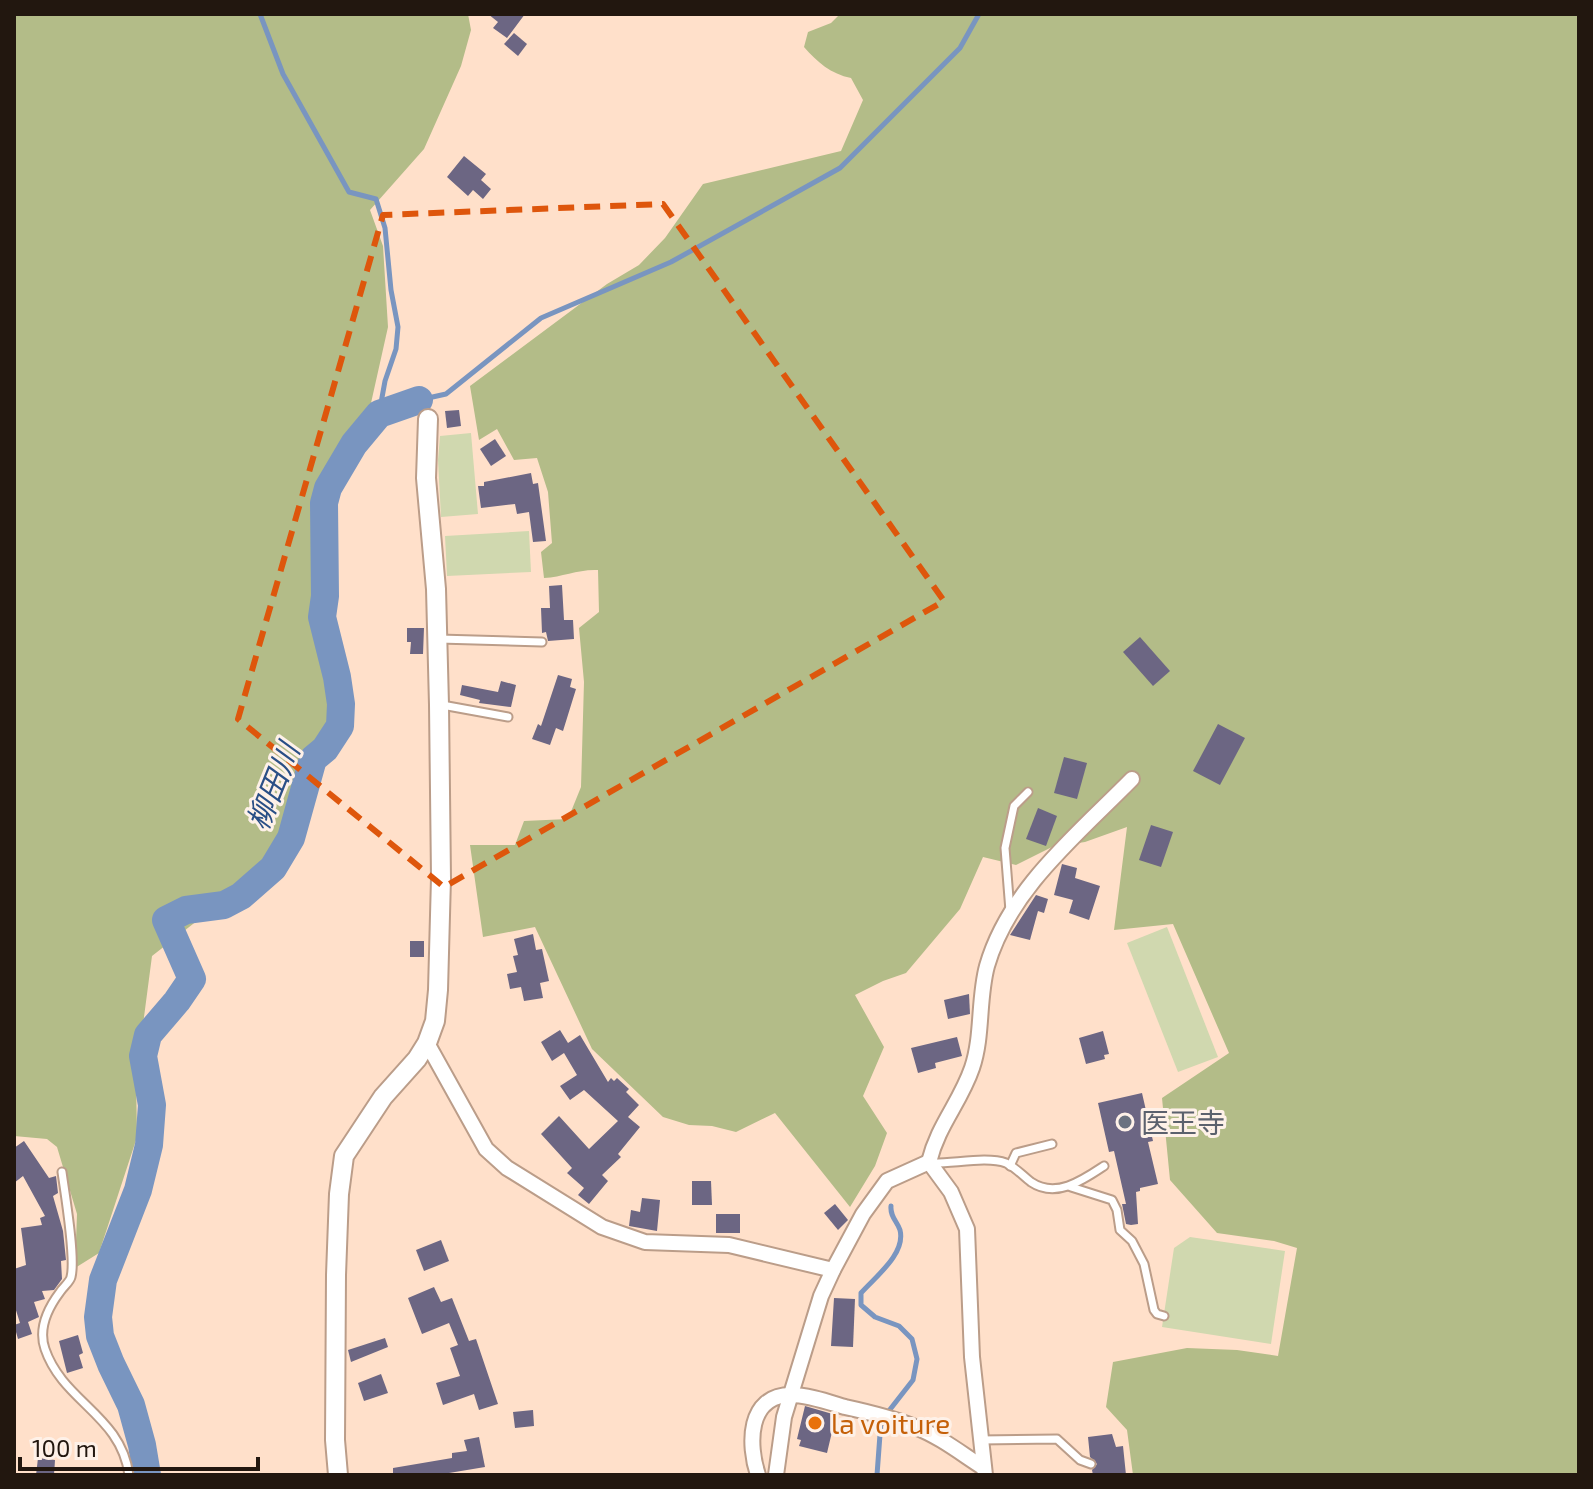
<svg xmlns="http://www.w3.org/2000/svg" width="1593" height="1489" viewBox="0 0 1593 1489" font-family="'Exo 2','Noto Sans JP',sans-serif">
<rect width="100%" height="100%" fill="#ffe0ca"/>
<g fill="#d0d8af">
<path d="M471 433 478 514 441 517 438 460 440 436Z"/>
<path d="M529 531 531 572 447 576 445 536Z"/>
<path d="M1167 927 1218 1057 1178 1072 1127 943Z"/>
<path d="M1190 1237 1285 1251 1271 1344 1162 1327 1174 1248Z"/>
</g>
<g fill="#b3bc88">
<path d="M14 14H468L471 30 461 66 424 149 370 210 383 246 388 327 369 412 334 461 322 485V569L316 623 329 682 337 705 331 735 307 757 291 824 275 860 152 956 136 1078 137 1137 99 1253 75 1268 77 1214 57 1147 47 1139 14 1136Z"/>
<path d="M840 14H1579V1475H1133L1127 1430 1106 1407 1113 1362 1187 1348 1237 1350 1278 1356 1297 1248 1274 1241 1217 1233 1170 1180 1162 1098 1229 1053 1173 924 1114 930 1127 827 1085 842 1052 847 1016 865 983 857 960 909 906 973 883 981 855 995 884 1047 863 1096 887 1133 875 1166 850 1207 775 1113 736 1132 712 1126 689 1125 663 1117 592 1049 535 927 483 937 470 845H515L524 821 568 819 581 787 584 682 579 628 599 612 598 570C578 569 563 577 544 578L541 552 552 543 548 492 537 458 514 460 497 429 479 440 470 386 607 284 639 265 665 238 703 184 841 151 863 100 851 78C831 74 817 62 804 47L808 32 831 23Z"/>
</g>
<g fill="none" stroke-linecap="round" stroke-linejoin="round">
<g stroke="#7995c0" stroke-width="5">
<path d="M260 14 283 74 349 192 376 199 385 228 391 290 398 327 396 349 385 381 379 414"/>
<path d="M419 400 446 394 541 318 671 262 840 168 960 48 979 14"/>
<path d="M877 1475 881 1421 913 1380 917 1359 912 1339 899 1326 875 1317 861 1305V1293C875 1277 906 1254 900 1230 897 1221 890 1217 891 1206"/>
</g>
<path stroke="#7995c0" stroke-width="28" d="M147 1475 142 1445 131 1405 111 1364 100 1336 98 1317 103 1280 138 1190 149 1145 152 1105 143 1056 148 1035 177 1001 192 979 166 920 186 910 224 905 241 896 273 868 291 838 313 759 325 749 340 726 341 704 337 677 322 617 325 596 324 503 328 488 354 444 379 414 419 400"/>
</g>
<g fill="#6c6683">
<path d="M488 14H525L507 38 493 28 498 22Z"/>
<path d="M514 33 527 44 518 56 504 44Z"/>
<path d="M464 156 486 174 481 180 491 189 483 199 473 190 468 196 447 177Z"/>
<path d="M459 410 461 426 447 428 445 411Z"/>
<path d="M495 439 506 456 491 466 480 449Z"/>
<path d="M531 473 533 484 538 483 546 541 533 542 529 512 517 514 515 504 481 508 478 486H484V482Z"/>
<path d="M562 585 564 620H573L574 639 548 641 546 632 542 633 541 608H550L549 586Z"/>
<path d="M407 628H424L423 654H410L411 642H407Z"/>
<path d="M1140 637 1170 671 1153 686 1123 652Z"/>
<path d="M558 675 572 679 570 687 576 689 563 731 556 728 550 745 532 739 538 724 541 726Z"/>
<path d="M501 681 516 685 511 707 479 703 480 700 460 695 462 685 498 692Z"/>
<path d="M1218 724 1245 738 1220 785 1193 771Z"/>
<path d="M1064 757 1087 763 1077 799 1054 793Z"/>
<path d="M1038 808 1057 816 1046 846 1026 839Z"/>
<path d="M1151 825 1173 832 1161 867 1139 860Z"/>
<path d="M1062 864 1077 868 1075 878 1100 886 1089 920 1069 913 1073 900 1054 895Z"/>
<path d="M1036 895 1048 899 1044 913 1038 911 1030 940 1010 935Z"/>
<path d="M533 934 536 950 542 949 549 981 540 983 543 998 524 1001 521 987 510 989 507 974 517 972 513 956 518 955 514 939Z"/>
<rect x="410" y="941" width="14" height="16"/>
<path d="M969 994 970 1014 948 1019 944 1000Z"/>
<path d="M560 1030 568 1043 580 1035 608 1082 611 1078 614 1081 617 1078 629 1089 626 1092 639 1105 628 1117 640 1127 618 1154 621 1157 602 1175 608 1181 589 1204 578 1195 584 1188 567 1173 572 1168 541 1134 559 1116 589 1149 618 1121 584 1090 570 1100 560 1086 577 1075 564 1053 552 1061 541 1042Z"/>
<path d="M1103 1031 1109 1054 1104 1055 1105 1059 1086 1064 1079 1038Z"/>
<path d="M957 1037 962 1056 935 1063 936 1068 918 1073 911 1048Z"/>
<path d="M1142 1093 1153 1141 1148 1142 1158 1184 1140 1188V1191L1136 1192 1138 1224 1131 1225 1126 1224 1122 1204H1126L1114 1151 1109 1152 1098 1103Z"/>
<path d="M24 1141 49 1178 56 1176 58 1193 53 1196 63 1231 66 1260 61 1261 62 1279 54 1290 42 1291 45 1299 34 1302 39 1317 28 1322 32 1334 18 1339 14 1325 20 1323 14 1304V1269L26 1265 21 1228 42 1225 40 1218 45 1216 23 1176 14 1183V1148Z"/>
<path d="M692 1181H711L712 1205H692Z"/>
<path d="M642 1198 660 1200 657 1231 629 1226 631 1210 640 1212Z"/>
<path d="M835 1204 848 1220 838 1230 824 1213Z"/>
<rect x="716" y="1214" width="24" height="19"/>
<path d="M441 1240 449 1261 424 1271 416 1250Z"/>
<path d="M434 1287 441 1302 452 1298 469 1341 476 1339 498 1404 479 1410 474 1394 443 1405 436 1383 460 1376 450 1348 458 1345 449 1323 422 1334 408 1298Z"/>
<path d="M834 1298 855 1299 853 1347 831 1346Z"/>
<path d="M78 1335 83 1353 79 1355 83 1368 67 1373 59 1341Z"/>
<path d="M385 1338 388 1347 351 1362 348 1350Z"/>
<path d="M381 1374 388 1393 364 1401 358 1383Z"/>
<path d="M805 1406 836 1415 827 1453 799 1446 801 1440 797 1439Z"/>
<path d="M533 1410 534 1426 515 1428 513 1412Z"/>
<path d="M1112 1434 1116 1447 1123 1446 1126 1475H1093L1092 1470 1097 1464 1090 1457 1088 1437Z"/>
<path d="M479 1437 485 1467 437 1475H393V1468L452 1458V1453L467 1451 464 1440Z"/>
<path d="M38 1458 55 1460 54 1475H36Z"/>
</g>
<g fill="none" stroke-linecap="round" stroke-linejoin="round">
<g stroke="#bb9d89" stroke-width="11">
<g id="service">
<path d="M439 639 542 642"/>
<path d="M442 705 508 717"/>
<path d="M1010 911 1005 848 1014 806 1028 792"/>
<path d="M931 1163C952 1164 987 1156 1006 1163 1015 1167 1023 1176 1031 1182 1056 1199 1083 1180 1104 1166"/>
<path d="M1010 1166 1016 1153 1052 1144"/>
<path d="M62 1172C65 1194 76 1258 71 1277 70 1282 63 1287 60 1292 48 1308 38 1329 45 1349 63 1402 121 1415 129 1475"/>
<path d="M1071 1187 1112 1200 1117 1210 1120 1230 1132 1241 1144 1264 1154 1310 1157 1314 1164 1316"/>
<path d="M980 1440 1057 1439 1080 1460 1091 1464"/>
</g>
</g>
<g stroke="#bb9d89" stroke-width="18">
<g id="minor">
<path d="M427 1043 486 1149 507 1168 602 1227 645 1242 729 1245 833 1270"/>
<path d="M929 1162C938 1125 960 1103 972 1068 983 1036 978 999 987 966 1009 889 1078 834 1132 779"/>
<path d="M929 1162 951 1192 967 1229 972 1357 985 1475"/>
<path d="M758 1475C748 1445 747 1395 791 1395 808 1395 828 1402 845 1407 868 1412 893 1418 915 1427 939 1436 962 1454 984 1468"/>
<path d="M776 1475 784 1417 821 1296 833 1270 863 1214 887 1181 929 1162"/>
</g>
</g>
<g stroke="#bb9d89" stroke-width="22">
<path id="tertiary" d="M338 1475 335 1440 336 1275 339 1194 344 1156 383 1097 417 1059 427 1043 435 1021 438 990 441 878 439 705 436 589 426 478 428 419"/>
</g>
<use href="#service" stroke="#fff" stroke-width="7"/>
<use href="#minor" stroke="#fff" stroke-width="14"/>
<use href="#tertiary" stroke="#fff" stroke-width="18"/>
</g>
<path fill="none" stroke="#de560c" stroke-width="6" stroke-dasharray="16 10" stroke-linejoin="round" d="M663 204 944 601 444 887 238 719 383 215Z"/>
<circle fill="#6b7280" stroke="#fef1e8" stroke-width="3" cx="1125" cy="1122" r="8"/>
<circle fill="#e8710a" stroke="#fef1e8" stroke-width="3" cx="815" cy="1423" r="8"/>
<g text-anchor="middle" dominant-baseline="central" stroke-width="6" stroke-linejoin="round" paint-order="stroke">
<g font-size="28" fill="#5b616d" stroke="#fef1e8" text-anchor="start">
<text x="1141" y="1122">医王寺</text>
</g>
<g font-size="28" fill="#c56008" stroke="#fef1e8" text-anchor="start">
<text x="831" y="1423">la voiture</text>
</g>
<g font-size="30" font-style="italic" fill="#2a4f86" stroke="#fef1e8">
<text transform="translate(272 786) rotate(-68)">柳田川</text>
</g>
</g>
<rect width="1593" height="1489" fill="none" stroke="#22170f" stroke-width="32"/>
<path d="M20 1457v12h238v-12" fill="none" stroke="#22170f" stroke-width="4"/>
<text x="32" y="1457" font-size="24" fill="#22170f" stroke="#fef1e8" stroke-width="6" paint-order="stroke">100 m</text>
</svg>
